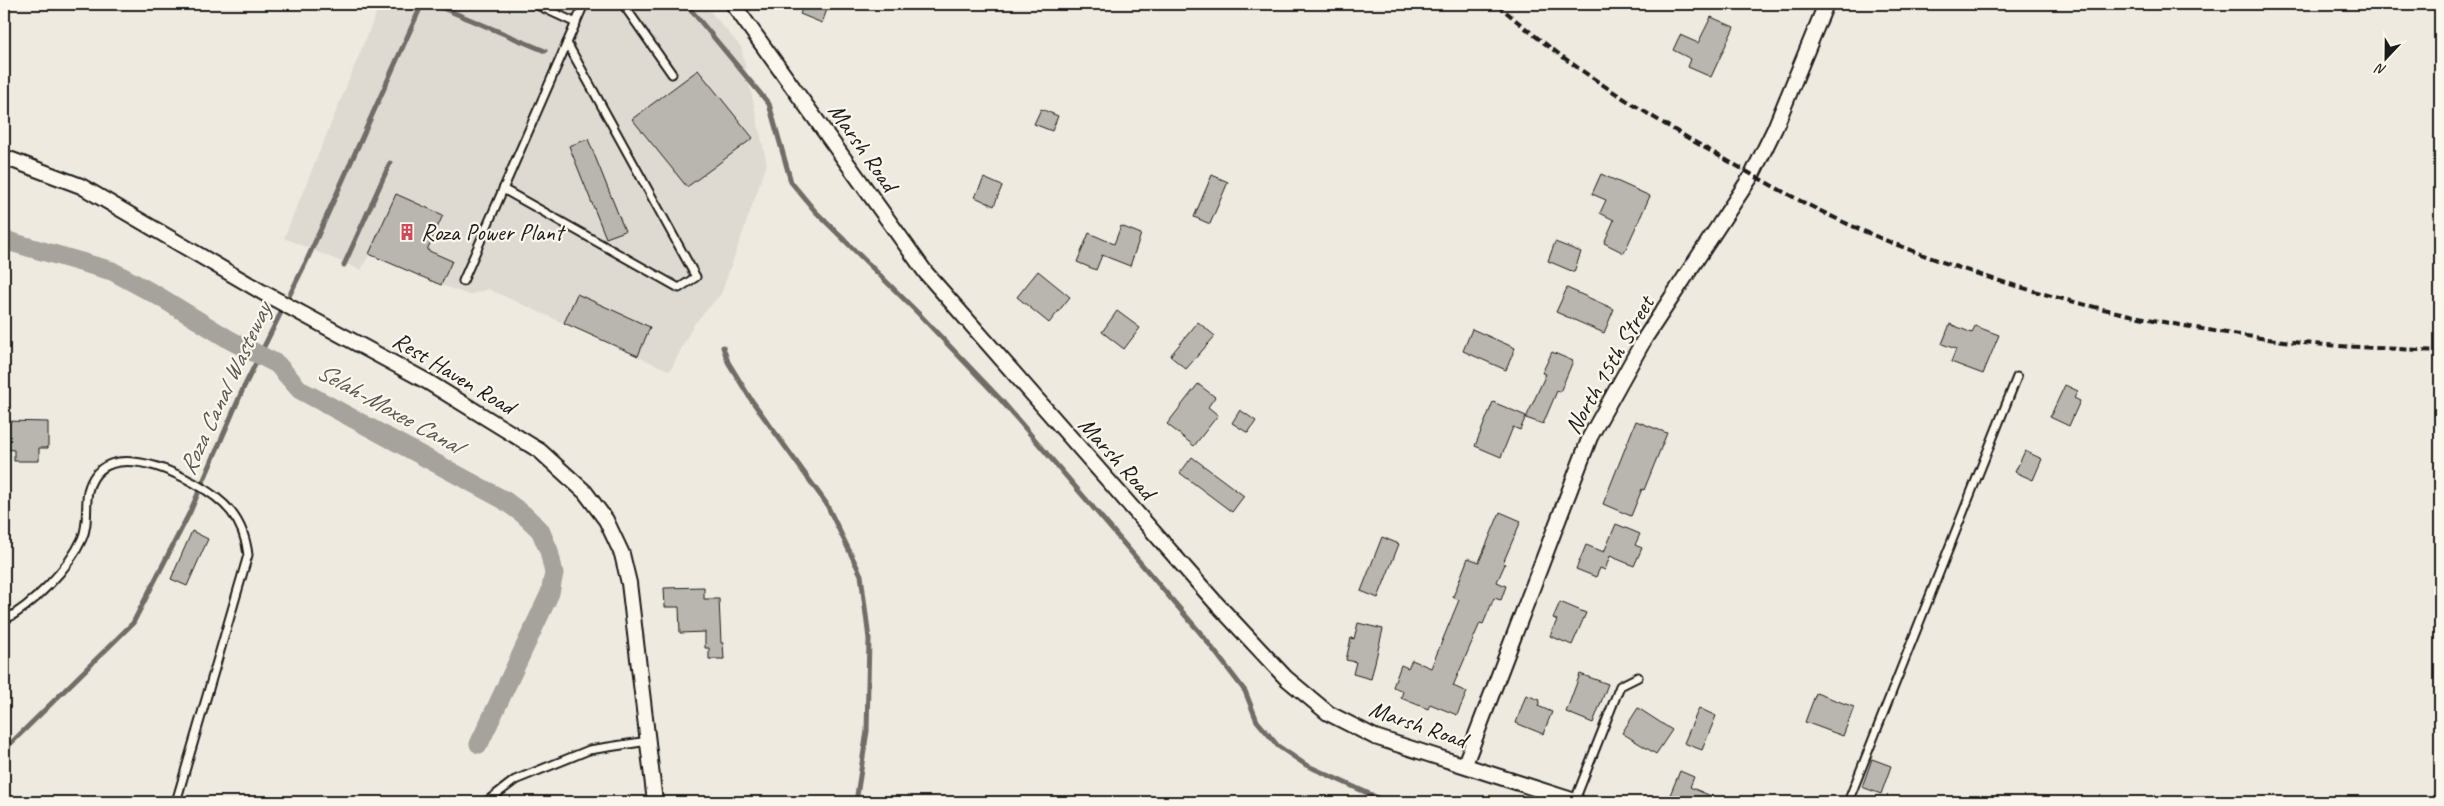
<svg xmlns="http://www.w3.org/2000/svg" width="2444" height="806" viewBox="0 0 2444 806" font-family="Caveat,sans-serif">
<rect width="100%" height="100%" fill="#eeeadf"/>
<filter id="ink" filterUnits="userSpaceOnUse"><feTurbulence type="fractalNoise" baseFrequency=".02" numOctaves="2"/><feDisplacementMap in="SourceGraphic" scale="10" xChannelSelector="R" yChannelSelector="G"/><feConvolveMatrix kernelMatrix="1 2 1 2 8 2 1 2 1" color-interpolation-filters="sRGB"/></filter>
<g filter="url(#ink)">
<path fill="#dedad1" d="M380 4H704L741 47 767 164 721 294 694 324 670 371 488 289 469 295 441 285 370 254 361 270 284 238Z"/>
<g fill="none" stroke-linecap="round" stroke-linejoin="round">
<g stroke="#6f6d69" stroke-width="5">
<path d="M433 4 545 51"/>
<path d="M686 4 769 104 791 182 815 211 918 313 1001 400 1203 636 1245 691 1257 721 1278 746 1306 765 1387 802"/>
<path d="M344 265 390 163"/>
<path d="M723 347 728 362 750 398 826 503 861 575 869 639 867 731 856 802"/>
<path d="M4 750 133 623 190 512 243 389 306 262 422 4"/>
</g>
<path stroke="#a6a39d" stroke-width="19" d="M4 240 112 271 160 297 230 340 277 364 300 390 504 500 523 514 540 530 549 551 554 573 550 593 479 744"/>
</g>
<g fill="#b9b6af" stroke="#1c1c1c">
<path d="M804 4H829L822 23 800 14Z"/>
<path d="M1711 17 1734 27 1711 77 1688 67 1691 59 1673 50 1680 35 1698 43Z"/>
<path d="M698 70 753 138 687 187 632 119Z"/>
<path d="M1041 109 1058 116 1052 131 1034 124Z"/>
<path d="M588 139 625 231 606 238 569 146Z"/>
<path d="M1601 174 1650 196 1624 253 1604 243 1614 220 1600 213 1606 200 1592 194Z"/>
<path d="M1212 175 1228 182 1210 224 1194 217Z"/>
<path d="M984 178 1002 186 994 206 975 197Z"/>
<path d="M396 194 443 215 427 250 452 261 441 285 369 254Z"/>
<path d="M1121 226 1141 234 1130 266 1102 255 1096 270 1077 262 1089 233 1114 244Z"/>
<path d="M1555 242 1581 252 1574 272 1548 261Z"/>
<path d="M1038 271 1070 297 1049 323 1017 297Z"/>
<path d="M1567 288 1614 309 1604 333 1556 312Z"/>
<path d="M577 294 650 327 638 356 564 323Z"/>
<path d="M1117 311 1140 328 1124 349 1102 332Z"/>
<path d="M1198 322 1215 336 1186 369 1170 356Z"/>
<path d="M1950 324 1972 333 1975 326 1999 335 1983 374 1951 362 1956 349 1942 344Z"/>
<path d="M1472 329 1515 348 1506 370 1463 351Z"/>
<path d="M1552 352 1573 361 1560 392 1557 391 1543 424 1526 418 1546 374 1542 373Z"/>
<path d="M1198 384 1215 397 1208 407 1218 415 1194 446 1167 424Z"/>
<path d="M2065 385 2078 391 2074 398 2080 401 2069 426 2050 417Z"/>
<path d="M1493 402 1526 416 1520 430 1513 427 1501 457 1475 446Z"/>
<path d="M1240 410 1256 421 1248 433 1232 423Z"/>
<path d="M4 421 48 422V448H39V461H14V450L4 449Z"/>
<path d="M1636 421 1667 433 1644 490 1642 489 1631 516 1603 504Z"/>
<path d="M2025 451 2042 459 2033 480 2015 472Z"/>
<path d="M1192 457 1244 496 1232 512 1180 473Z"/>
<path d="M1500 512 1521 521 1503 563 1505 564 1497 582 1506 586 1501 600 1494 598 1483 624 1480 623 1453 686 1467 692 1457 715 1430 704 1428 709 1401 698 1403 691 1393 687 1401 665 1408 668 1412 660 1431 668 1459 600 1453 597 1468 558 1479 562Z"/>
<path d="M1616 524 1640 534 1635 545 1642 548 1634 566 1610 556 1605 570 1600 568 1596 577 1576 569 1586 545 1604 552Z"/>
<path d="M192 531 208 539 187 586 171 579Z"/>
<path d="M1382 537 1399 544 1378 598 1361 591Z"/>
<path d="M704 587V599H719L721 643H723L724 659H709V648H705V632L680 633 679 607H665L664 588Z"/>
<path d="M1560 602 1586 613 1572 645 1550 636 1557 620 1553 618Z"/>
<path d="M1358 623 1383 629 1371 679 1353 674 1356 662 1346 660 1351 638 1354 639Z"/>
<path d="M1580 674 1608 684 1593 723 1566 712Z"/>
<path d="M1816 693 1854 707 1843 736 1805 722Z"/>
<path d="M1526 695 1540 700 1538 706 1552 712 1543 734 1516 723Z"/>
<path d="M1638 708 1672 730 1656 754 1622 733Z"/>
<path d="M1699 708 1716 716 1702 750 1684 743Z"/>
<path d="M1872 759 1891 766 1881 794 1862 787Z"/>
<path d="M1680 771 1694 777 1690 787 1725 802H1667Z"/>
</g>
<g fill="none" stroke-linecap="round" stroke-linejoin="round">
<g stroke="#1c1c1c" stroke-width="11">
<g id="lane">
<path d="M535 4 576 23"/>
<path d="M623 4 672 74"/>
<path d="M503 189 679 288 696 277 567 43"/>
<path d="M463 281 584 4"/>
<path d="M4 620C32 606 69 568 82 539 89 524 85 506 88 491 101 441 163 466 194 483 225 500 244 519 248 555L176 802"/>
<path d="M1575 800 1620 686 1638 677"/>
<path d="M486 802 515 780 589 750 648 741"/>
<path d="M1848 802 2017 377"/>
</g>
</g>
<g stroke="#1c1c1c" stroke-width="18">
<g id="street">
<path d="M733 4 926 273 1215 602 1286 678 1328 713 1375 737 1578 802"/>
<path d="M4 157 81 186 262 292 428 382 540 451 585 492 606 520 622 554 629 583 655 802"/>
<path d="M1465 764 1590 437 1645 338 1752 175 1775 128 1826 4"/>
</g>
</g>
<use href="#lane" stroke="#fbf7ec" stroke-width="7"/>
<use href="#street" stroke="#fbf7ec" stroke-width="14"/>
<path stroke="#1c1c1c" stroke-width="4" stroke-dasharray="8 4" stroke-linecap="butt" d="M1497 4C1559 59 1628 103 1700 145 1751 174 1804 205 1859 229 1990 286 2134 322 2276 340 2330 347 2386 348 2440 351"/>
</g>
</g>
<defs>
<g id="building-bare" transform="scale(1.35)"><path d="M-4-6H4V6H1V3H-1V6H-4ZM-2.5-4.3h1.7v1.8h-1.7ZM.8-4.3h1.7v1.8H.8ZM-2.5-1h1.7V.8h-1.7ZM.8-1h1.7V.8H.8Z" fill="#d1495b" stroke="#fbf7ec" stroke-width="2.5" paint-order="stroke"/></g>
</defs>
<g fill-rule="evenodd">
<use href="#building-bare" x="407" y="232"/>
</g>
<g text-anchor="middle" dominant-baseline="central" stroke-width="4.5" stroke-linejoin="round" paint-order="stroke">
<g font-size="24" fill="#1c1c1c" stroke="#fbf7ec">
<text transform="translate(863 147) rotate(55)">Marsh Road</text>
<text transform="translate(1609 365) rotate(-60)">North 15th Street</text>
<text transform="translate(454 373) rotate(31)">Rest Haven Road</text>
<text transform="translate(1117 458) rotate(48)">Marsh Road</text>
<text transform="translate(1418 724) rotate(19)">Marsh Road</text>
</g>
<g font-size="24" fill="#1c1c1c" stroke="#fbf7ec" text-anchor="start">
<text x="421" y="232">Roza Power Plant</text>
</g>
<g font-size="25" font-style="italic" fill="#5a5956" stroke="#fbf7ec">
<text transform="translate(225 389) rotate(-65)">Roza Canal Wasteway</text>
<text transform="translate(389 408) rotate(29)">Selah-Moxee Canal</text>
</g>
</g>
<rect width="2444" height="806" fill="none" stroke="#fbf7ec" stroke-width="20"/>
<rect x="10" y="10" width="2424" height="786" fill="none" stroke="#1c1c1c" stroke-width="2" filter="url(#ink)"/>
<g transform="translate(2386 58) rotate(202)" stroke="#fbf7ec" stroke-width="4" paint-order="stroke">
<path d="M0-4L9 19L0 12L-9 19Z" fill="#1c1c1c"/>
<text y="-8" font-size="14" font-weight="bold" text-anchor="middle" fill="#1c1c1c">N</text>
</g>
</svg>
